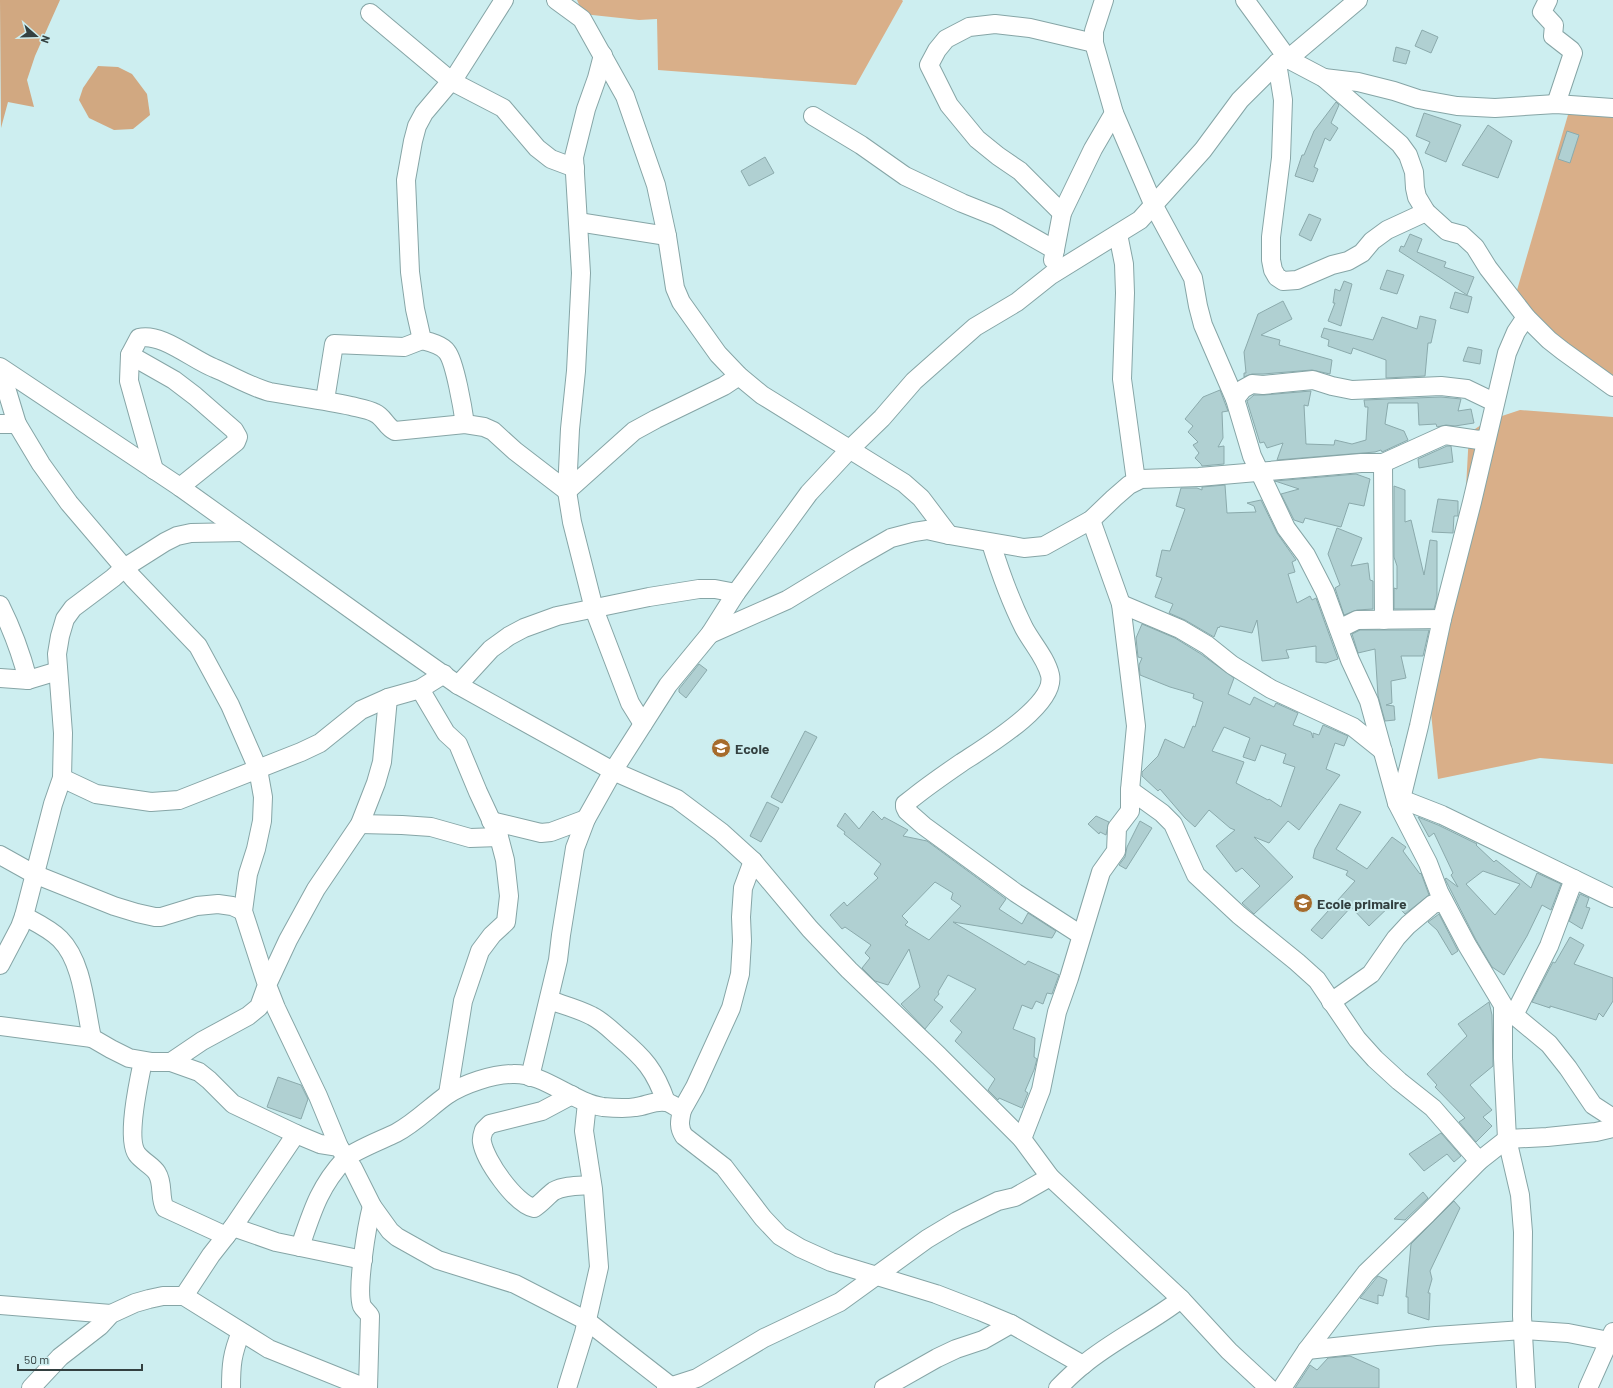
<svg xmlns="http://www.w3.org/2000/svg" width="1613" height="1388" viewBox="0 0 1613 1388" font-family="Barlow,sans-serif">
<rect width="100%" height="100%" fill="#cdeef0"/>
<g fill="#d9af89">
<path d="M577 0H902L903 1 856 85 658 70 657 19 639 20 583 14Z"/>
<path d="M1572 101 1613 102V386L1515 297Z"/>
<path d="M1520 410 1613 417V764L1540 758 1438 779 1427 675 1464 525 1469 433 1487 421Z"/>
</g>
<g fill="#d1a881">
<path d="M0 0H60L35 56 27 80 34 107 8 102 1 128Z"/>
<path d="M98 66 118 67 132 74 147 94 150 115 133 129 114 130 89 118 79 100 83 88Z"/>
</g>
<g fill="#b0d0d2" stroke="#8baaac" fill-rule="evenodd">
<path d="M1422 30 1438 37 1431 53 1415 46Z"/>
<path d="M1396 47 1410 51 1406 64 1393 61Z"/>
<path d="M1336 102 1339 105 1331 123 1338 128 1330 141 1325 138 1314 167 1318 169 1313 182 1295 176 1302 155H1304L1314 131Z"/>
<path d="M1424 113 1461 125 1446 162 1425 153 1430 142 1416 136Z"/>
<path d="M1488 125 1512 141 1498 178 1462 165Z"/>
<path d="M1567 131 1579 135 1570 163 1558 159Z"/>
<path d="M765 157 774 173 749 186 741 171Z"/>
<path d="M1309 214 1321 219 1311 241 1299 235Z"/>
<path d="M1410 234 1422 239 1417 252 1446 262 1444 267 1474 277 1467 295 1399 251 1401 246 1404 247Z"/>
<path d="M1387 270 1404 275 1397 294 1380 289Z"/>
<path d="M1344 281 1352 284 1341 326 1328 321 1335 303H1333L1335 289 1340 291Z"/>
<path d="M1455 292 1472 297 1468 313 1450 308Z"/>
<path d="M1283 301 1292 319 1261 335 1280 340 1279 345 1332 360 1330 374 1312 370 1263 374H1252L1244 377V373H1246L1244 352 1258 314Z"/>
<path d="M1420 316 1436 320 1431 343H1428L1425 376 1386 378V360L1353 348 1351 354 1328 346 1329 340 1321 337 1324 328 1373 340 1382 317 1417 329Z"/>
<path d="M1468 347 1482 350 1480 364 1463 361Z"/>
<path d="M1220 390 1228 411 1222 412 1223 438 1218 447 1224 446V464L1202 466 1201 464 1195 458 1199 453 1193 445 1198 442 1188 432 1193 426 1185 419 1203 397Z"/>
<path d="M1311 391 1308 406 1304 405 1306 444 1334 445 1335 440 1352 444 1366 440 1368 407H1365L1364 400 1441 397 1461 399 1458 411 1471 409 1474 423 1455 426 1446 425 1437 427 1436 424 1419 425 1418 403H1388L1385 424 1404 431 1408 440 1382 452 1381 450 1375 452 1277 460 1283 443 1267 448 1264 442 1260 443 1247 401 1254 395H1264Z"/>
<path d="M1447 446H1451L1453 462 1419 468 1418 459Z"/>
<path d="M1356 474 1370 479 1364 506 1349 503 1341 527 1305 518 1303 523 1294 520 1281 494 1299 489 1275 481Z"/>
<path d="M1225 485 1227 513 1256 512 1254 506 1247 503 1261 500 1277 533 1296 560 1292 562 1295 572 1288 574 1297 603 1310 596 1312 600 1316 598 1338 659 1326 663 1316 662V646L1286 650 1289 658 1262 661 1257 620 1252 633 1220 626 1219 628 1218 627 1214 637 1185 620 1169 613 1173 604 1155 597 1162 578 1156 576 1162 550 1170 551 1185 509 1176 506 1181 488H1197L1202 490V487Z"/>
<path d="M1394 486 1405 490V522L1411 520 1424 575 1430 540 1437 541V598L1434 609H1394V588L1397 589V566L1394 557Z"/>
<path d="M1438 499 1458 501V516H1454L1453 533 1432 532Z"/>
<path d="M1337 528 1362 538 1351 566 1368 563 1370 580 1373 581V609L1357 610 1344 615 1335 588 1340 585 1328 554Z"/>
<path d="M1142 624 1175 638 1201 654 1234 678 1228 694 1250 705 1254 697 1274 707 1276 703 1298 713 1293 725 1311 732 1313 738V733L1319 735 1323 725 1348 736 1344 746 1335 743 1326 769 1340 775 1299 830 1288 821 1269 843 1254 837 1293 877 1254 914 1242 903 1260 886 1242 868 1236 872 1216 846 1235 830 1230 828 1209 810 1195 827 1185 818 1160 789 1158 791 1142 776V772L1158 756 1165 739 1184 748 1193 726 1195 727 1203 702 1193 698 1194 694 1170 687 1140 675 1139 665 1142 658 1138 657 1136 638ZM1224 727 1250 738 1243 757 1255 761 1261 745 1286 754 1283 763 1295 767 1281 807 1269 799 1268 800 1236 783 1244 762 1212 751Z"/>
<path d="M1360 630H1429L1423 656H1401L1406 678 1391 681 1392 703 1386 705 1394 706 1395 720 1385 721 1378 696 1375 649 1358 653 1352 634Z"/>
<path d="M699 664 707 670 686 698 679 692V689Z"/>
<path d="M805 731 817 737 782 803 771 797Z"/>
<path d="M767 802 779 808 761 842 750 836Z"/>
<path d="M1340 804 1361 812 1336 849 1367 869 1392 837 1406 847 1403 851 1420 874 1421 873 1429 895 1405 914 1394 902 1369 926 1351 907 1322 939 1311 930 1355 881 1346 875 1348 871 1313 858 1315 849Z"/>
<path d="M873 811 882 820 884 817 908 830 903 836 927 841 1006 899 999 909 1022 924 1028 913 1056 931 1052 938 953 922 1025 965 1028 961 1059 975 1052 994 1047 993 1043 1004 1036 1001 1032 1009 1022 1005 1013 1029 1035 1038 1034 1057 1037 1059 1034 1070 1025 1091 1028 1093 1022 1108 999 1098 998 1100 988 1090 995 1079 955 1041 962 1032 950 1021 976 989 948 975 938 992 939 994 934 1000 943 1007 925 1029 901 1004 920 987 909 949 888 985 875 981 862 968 870 958 865 953 871 945 845 927 842 929 830 915 844 902 847 906 878 878 874 874 881 864 844 834 845 832 837 826 845 813 859 829ZM935 882 953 893 951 899 961 906 929 940 905 925 908 922 902 916Z"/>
<path d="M1096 816 1109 822 1106 835 1100 832 1099 834 1088 824Z"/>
<path d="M1418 817 1438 825 1477 844 1476 845 1494 862 1496 860 1531 888 1537 873 1561 884 1551 910 1542 905 1527 936 1504 975 1492 967 1476 940 1445 879 1446 878 1458 887 1451 875 1453 873 1434 833 1429 837ZM1483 871 1520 884 1495 915 1466 884Z"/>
<path d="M1140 821 1152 828 1126 869 1119 865 1125 857 1127 847Z"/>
<path d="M1580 894 1589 898 1586 907 1590 908 1582 929 1569 921Z"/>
<path d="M1439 914 1458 951 1452 955 1437 930 1428 922Z"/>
<path d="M1570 937 1584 945 1574 964 1613 978V1001L1603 1017 1599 1013 1596 1020 1550 1006V1008L1532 1002 1553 962 1555 963Z"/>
<path d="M1489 1002 1492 1015 1493 1066 1470 1085 1492 1110 1483 1117 1492 1126 1476 1142 1459 1122 1465 1118 1435 1087 1437 1085 1427 1074 1467 1036 1458 1024Z"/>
<path d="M278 1077 301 1085 308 1099 301 1119 267 1107Z"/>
<path d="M1441 1133 1461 1156 1454 1162 1447 1154 1424 1171 1409 1154Z"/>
<path d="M1423 1192 1428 1198 1405 1220 1394 1219Z"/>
<path d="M1454 1201 1460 1208 1430 1271 1432 1279 1428 1293H1430L1429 1320 1408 1313V1297H1406L1411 1244Z"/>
<path d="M1378 1276 1387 1280 1383 1296 1378 1295V1304L1360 1298Z"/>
<path d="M1350 1356 1379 1369V1388H1295L1310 1365 1317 1370 1328 1358Z"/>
</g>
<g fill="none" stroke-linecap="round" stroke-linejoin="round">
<g stroke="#86a5a6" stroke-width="20">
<g id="minor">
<path d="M556 0 582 19 625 96 656 185 667 236 675 288 681 302 718 354 739 376 762 395 904 483 921 498 949 535"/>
<path d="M1104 0 1094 31V43L1114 113 1154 206 1193 278 1198 306 1203 325 1235 399 1252 456 1286 528 1306 555 1325 592 1350 660 1369 701 1397 803 1428 863 1439 892 1467 945 1503 1005V1058L1507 1139 1520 1195 1523 1232 1522 1316 1526 1388"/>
<path d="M1245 0 1288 59 1324 78 1400 144 1408 155 1414 172 1415 188 1417 197 1426 212 1447 231 1462 235 1475 247 1488 268 1526 317 1549 340 1563 351 1613 387"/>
<path d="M1548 0 1542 12 1554 25 1553 36 1571 50 1573 53 1556 104"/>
<path d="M370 13 451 81 503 108 537 148 551 159 575 168"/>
<path d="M603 55 597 78 586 109 574 157 581 273 576 371 570 429 567 491 572 522 594 609 630 703 643 724"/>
<path d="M1277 63 1283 100 1281 158 1271 237V260L1273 270 1277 277 1283 281 1297 280 1332 265 1348 261 1362 253 1372 241 1387 230 1426 212"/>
<path d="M1324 78 1358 82 1394 91 1418 99 1457 106 1495 108 1556 104 1613 108"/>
<path d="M813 116 861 145 905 176 962 203 997 217 1055 250"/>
<path d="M1062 213 1020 171 998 156 977 139 949 105 929 65 937 50 946 39 969 27 995 24 1030 28 1094 43"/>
<path d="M578 222 667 236"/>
<path d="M1118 234 1124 264 1125 293 1122 379 1136 481"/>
<path d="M1053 260 1062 213 1093 149 1114 113"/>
<path d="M130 355 174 380 195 396 234 430 238 437 236 442 180 487"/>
<path d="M0 367 180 487 387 635 458 685 613 771 677 799 721 832 753 861 810 929 849 970 939 1056 1022 1139 1050 1177 1181 1299 1229 1351 1269 1388"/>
<path d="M0 368 17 424"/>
<path d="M1235 399 1243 389 1252 384 1263 385 1313 380 1332 386 1352 390 1441 386 1467 389 1494 402"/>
<path d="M325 400 334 344 404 347 422 340"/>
<path d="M0 424H17L41 464 69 503 133 578 198 646 230 705 258 769 263 797 262 821 256 849 248 874 243 911 267 985 259 1007 248 1016 202 1041 171 1062"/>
<path d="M465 424C463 410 455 362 447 352 442 345 430 342 422 340L415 309 410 272 406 180 413 141 417 126 424 113 457 74 504 0"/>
<path d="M1383 463 1384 620"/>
<path d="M154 470 129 381 130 355 139 338C161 332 193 360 214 368 231 375 253 388 270 392 297 397 324 400 351 406 359 408 368 409 375 413 384 417 386 427 395 431L465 424 484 427 493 431 515 451 567 491 634 431 656 419 724 386 739 376"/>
<path d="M991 543C1000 572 1010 600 1024 628 1032 643 1046 658 1050 675 1057 705 982 749 961 763 945 774 929 785 914 797L905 804V807L907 811 924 826 1016 893 1081 935"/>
<path d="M1121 604 1180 629 1207 645 1232 665 1271 689 1353 727 1383 751"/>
<path d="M0 605C12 629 21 653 28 680"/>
<path d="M1339 629 1357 620 1442 619"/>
<path d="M710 634 787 600 856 558 891 538 914 532 927 530 949 535 1024 548 1044 546 1091 520 1114 498 1129 485 1141 479 1199 477 1361 463H1383L1445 435 1479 440 1486 439"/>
<path d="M0 678 28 680 58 671"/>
<path d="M458 685 491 649 509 636 524 628 557 616 649 597 699 589H715L736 593"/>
<path d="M420 689 446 733 458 744 478 792 499 837 505 860 509 896 506 922 492 935 480 951 463 1001 448 1094"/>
<path d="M388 698 382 762 376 783 360 824 316 889 288 940 267 985 276 1008 318 1096 339 1147 353 1168 372 1206 390 1231 397 1237 438 1260 515 1284 587 1321 673 1388"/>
<path d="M62 778 96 794 151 802 179 800 301 752 320 743 361 710 388 698 420 689 444 674"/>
<path d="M1130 790 1162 813 1173 824 1196 875 1239 915 1297 962 1317 980 1357 1039 1375 1059 1399 1081 1433 1108 1479 1161"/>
<path d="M1401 799 1442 815 1613 898"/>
<path d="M1397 803 1401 799 1419 726 1442 619 1472 502 1507 353 1516 332 1526 317"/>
<path d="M491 821 541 833 551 832 586 819"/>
<path d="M360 824 402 825 431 827 470 838 499 837"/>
<path d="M0 855 34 874 114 906 137 913 155 917H161L197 906 218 904 232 906 243 911"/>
<path d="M1574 879 1549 946 1514 1015 1549 1044 1568 1068 1593 1105 1613 1118"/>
<path d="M24 916C37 923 50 929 60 939 83 962 85 1007 92 1038L111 1049 129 1058 152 1062H171L199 1072 209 1080 233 1104 296 1134 320 1144 339 1147"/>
<path d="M0 965 20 927 24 916 53 804 62 778 63 733 57 654 60 636 65 619 73 608 113 578 124 568 165 542 177 536 191 533 243 532"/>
<path d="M549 1000C563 1005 579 1009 592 1016 602 1021 610 1029 619 1037 644 1058 655 1070 666 1102"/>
<path d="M1331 1002 1371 974 1396 938 1408 925 1433 904 1444 902"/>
<path d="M0 1026 92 1038"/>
<path d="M143 1061C139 1080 126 1139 137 1154 142 1161 153 1166 157 1173 164 1184 159 1198 165 1208L226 1236"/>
<path d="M530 1077 558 960 561 935 575 848 586 819 613 771 668 685 710 634 736 593 809 493 850 449 882 418 914 381 975 327 1017 302 1051 275 1140 220 1203 150 1240 100 1277 63 1288 59 1358 0"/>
<path d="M572 1095 542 1111 490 1124 484 1130C483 1133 481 1138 482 1142 485 1160 515 1204 534 1208 542 1203 547 1196 554 1191 565 1185 580 1186 592 1185"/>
<path d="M682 1110 695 1087 731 1008 740 974 742 941 741 917 743 888 753 861"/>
<path d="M1022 1139 1041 1090 1057 1012 1069 978 1101 872 1116 851 1117 828 1130 811V790L1136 726 1121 604 1091 520"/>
<path d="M233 1227 276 1242 363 1260"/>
<path d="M300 1247C312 1212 319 1187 345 1159 353 1151 384 1139 396 1133 415 1123 430 1107 447 1095 463 1084 493 1074 513 1074 544 1073 572 1102 603 1107 614 1108 625 1109 636 1107 646 1106 655 1100 666 1102 671 1103 677 1108 682 1110 680 1120 678 1127 684 1136L724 1167 763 1218 780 1236 800 1248 831 1262 936 1294 980 1311 1011 1324 1083 1365"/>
<path d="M184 1296 211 1255 233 1227 296 1134"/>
<path d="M0 1305 111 1314"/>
<path d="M1307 1350 1436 1336 1523 1330 1568 1333 1609 1341"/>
<path d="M31 1388 60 1357 100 1326 111 1314 135 1303 149 1299 163 1296H184L269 1349 366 1388"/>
<path d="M231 1388C231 1365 232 1354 241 1332"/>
<path d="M368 1388 370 1316C368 1312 364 1310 362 1306 356 1290 367 1225 372 1206"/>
<path d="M567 1388 584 1333 599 1267 593 1189 584 1131 587 1103"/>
<path d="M666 1388 697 1378 764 1338 840 1302 927 1239 957 1221 998 1201 1015 1197 1050 1177"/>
<path d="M884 1388 937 1358 956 1349 983 1340 1011 1324"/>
<path d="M1058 1388C1066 1380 1074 1372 1083 1365 1113 1340 1150 1323 1181 1299"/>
<path d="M1282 1388 1307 1350 1366 1273 1427 1214 1479 1161 1507 1139 1547 1137 1596 1132 1613 1128"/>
<path d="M1588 1388 1613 1332"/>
</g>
</g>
<use href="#minor" stroke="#fff" stroke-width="18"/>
</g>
<defs>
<g id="school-disc" transform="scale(1)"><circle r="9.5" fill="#a66b2c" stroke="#cdeef0"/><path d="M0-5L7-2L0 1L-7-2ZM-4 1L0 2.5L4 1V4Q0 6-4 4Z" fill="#fff"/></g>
</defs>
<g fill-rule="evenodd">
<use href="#school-disc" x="721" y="748"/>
<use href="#school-disc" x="1303" y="903"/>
</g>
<g text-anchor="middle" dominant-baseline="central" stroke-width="4" stroke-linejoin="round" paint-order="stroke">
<g font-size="14" font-weight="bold" fill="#334040" stroke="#cdeef0" text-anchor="start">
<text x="735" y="748">Ecole</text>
<text x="1317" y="903">Ecole primaire</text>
</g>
</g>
<g transform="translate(36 36) rotate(110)" stroke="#cdeef0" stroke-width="3" paint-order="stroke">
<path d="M0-3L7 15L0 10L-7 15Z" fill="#334040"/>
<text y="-6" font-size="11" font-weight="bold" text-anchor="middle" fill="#334040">N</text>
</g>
<path d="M18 1364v6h124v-6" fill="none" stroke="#334040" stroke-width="2"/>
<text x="24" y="1364" font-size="12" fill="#334040" stroke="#cdeef0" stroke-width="3" paint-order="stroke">50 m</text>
</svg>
